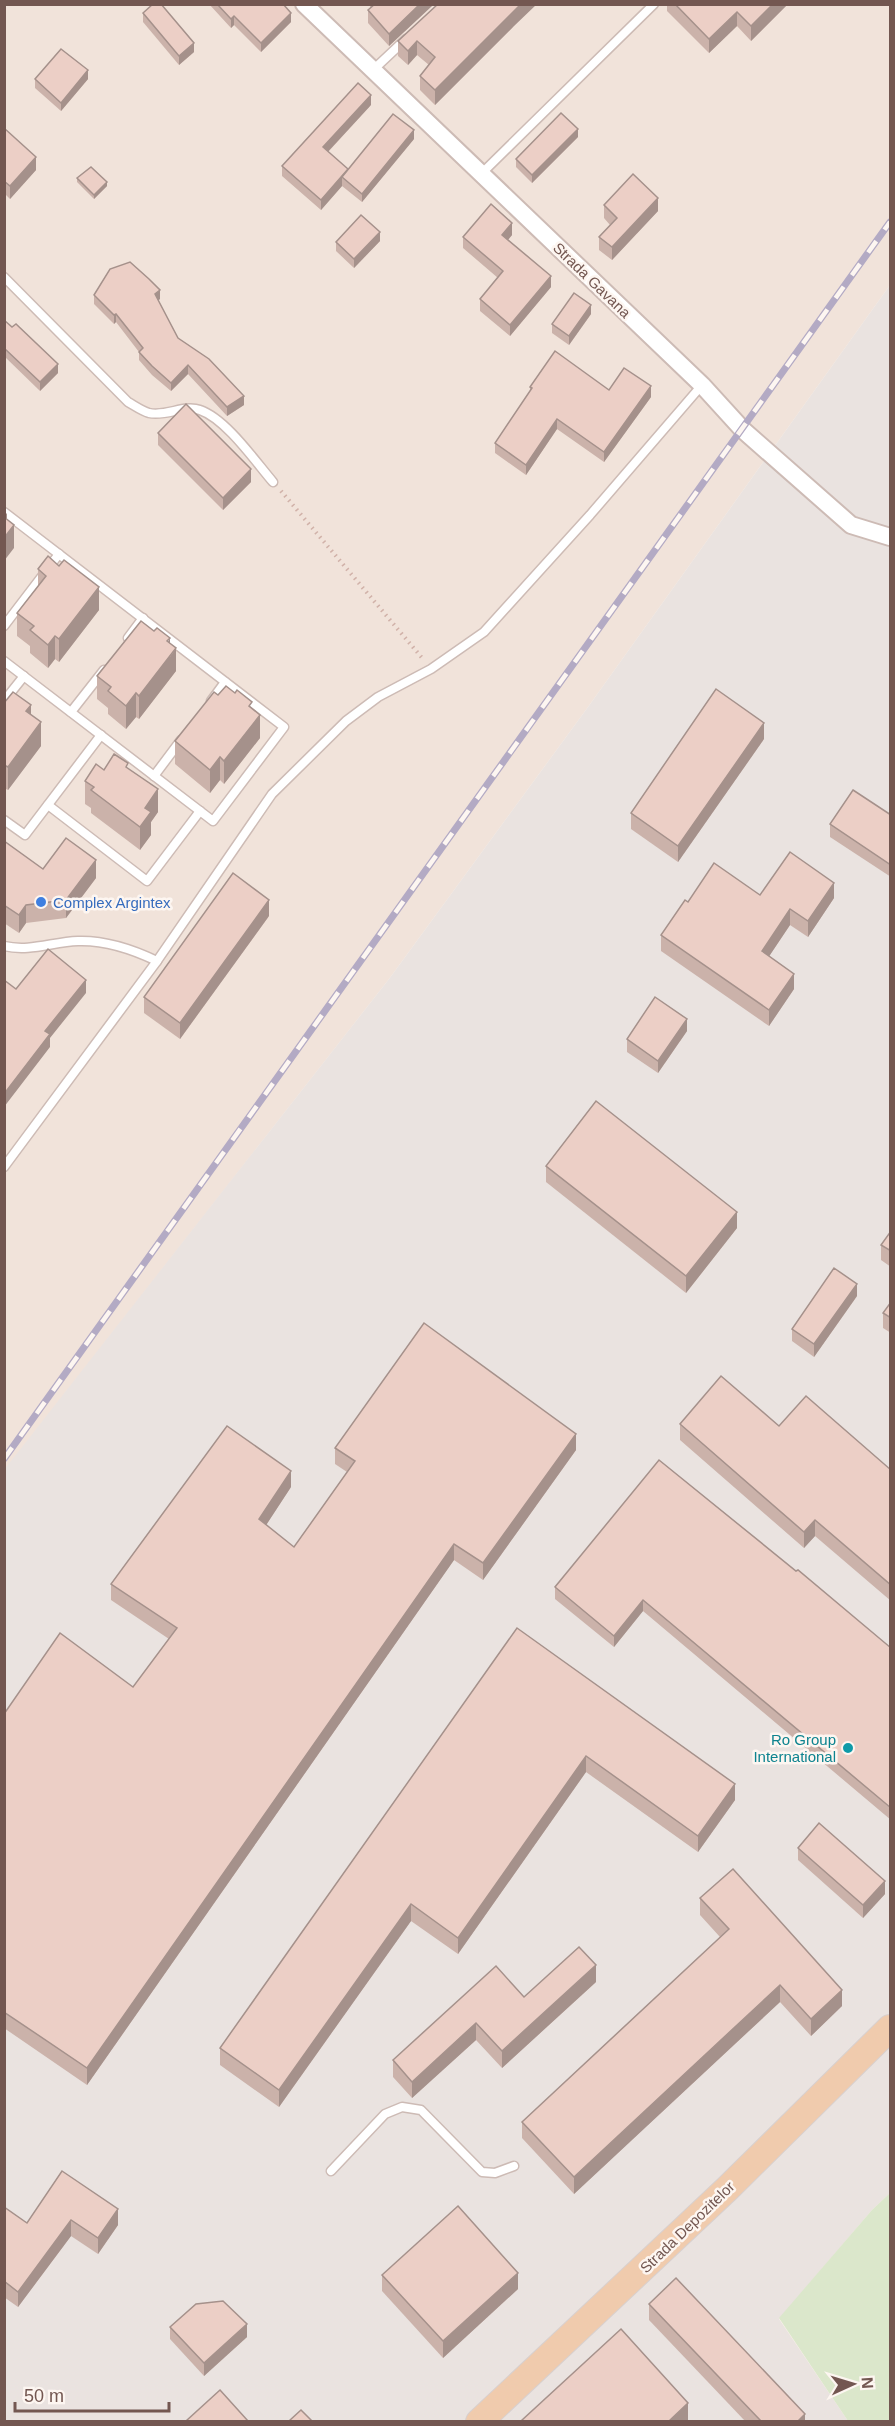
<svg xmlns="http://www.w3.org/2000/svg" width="895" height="2426" viewBox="0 0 895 2426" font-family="Helvetica,sans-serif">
<rect width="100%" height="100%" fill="#faf2eb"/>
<path fill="#f1e3da" d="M5 5H890V285L588 707 389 979 5 1470Z"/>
<path fill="#eae3e0" d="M890 285V2193L872 2210 779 2319 848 2421H5L4 1470 389 979 588 707Z"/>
<path fill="#dbe7cb" d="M890 2193V2421H848L779 2318 872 2210Z"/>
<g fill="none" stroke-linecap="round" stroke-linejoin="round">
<g stroke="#cdbbb5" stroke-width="11">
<g id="lane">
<path d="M373 70 406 39"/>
<path d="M481 174 654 4"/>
<path d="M4 277 128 402C135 406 142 411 149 413 167 417 184 404 200 410 226 419 255 461 273 482"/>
<path d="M4 512 284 727 213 821 4 661"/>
<path d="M4 626 59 554"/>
<path d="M128 638 143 618"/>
<path d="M4 701 24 676"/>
<path d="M211 701 225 682"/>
<path d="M71 712 104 670"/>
<path d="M154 776 181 740"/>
<path d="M48 805 147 881 200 811"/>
<path d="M4 820 25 835 101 735"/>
<path d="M4 946C30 952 52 942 78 941 106 940 132 949 157 961"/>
<path d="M4 1167 157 961 272 794 346 721 378 697 431 669 484 632 590 515 702 385"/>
<path d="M331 2171 385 2114 402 2107 421 2110 482 2172 495 2173 514 2166"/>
</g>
</g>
<g stroke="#cdbbb5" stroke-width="20">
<path id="street" d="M304 4 702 385 743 430 851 525 890 537"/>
</g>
<g stroke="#d8d0ce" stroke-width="28">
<path id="primary" d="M479 2422 728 2188 890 2028"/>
</g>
<path stroke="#d1b2a9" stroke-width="4" stroke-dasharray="1.5 4.5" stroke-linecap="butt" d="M281 491 423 659"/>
<use href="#lane" stroke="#fff" stroke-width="8"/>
<use href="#street" stroke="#fff" stroke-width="16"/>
<use href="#primary" stroke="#f0cbad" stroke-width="26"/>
<g stroke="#b3aac4" stroke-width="7">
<path id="rail" d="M4 1459 890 222"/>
</g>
<use href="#rail" stroke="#fdf6f1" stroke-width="4.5" stroke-dasharray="14" stroke-linecap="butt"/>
</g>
<g fill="#cbb2aa">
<path d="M209 4H283L291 22 261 52 234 25 231 28Z"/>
<path d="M369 4H433V5L389 46 368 23V10L371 8Z"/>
<path d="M667 4H788L751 41 737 26 709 53 667 11Z"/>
<path d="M143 13 194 52 179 65 143 22Z"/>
<path d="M513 27 435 105 420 90V76L429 65 417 55 408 65 398 56V41Z"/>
<path d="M35 79H88L61 111 35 88Z"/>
<path d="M371 105 328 152 348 170 414 139 362 202 342 186 321 210 282 176V166Z"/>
<path d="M4 128 36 170 10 199 4 193Z"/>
<path d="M578 137 532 183 516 167V159Z"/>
<path d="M77 178 107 186 94 199 77 182Z"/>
<path d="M604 205 658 211 612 260 599 250V237L610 225 604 218Z"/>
<path d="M512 235 508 240 551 287 510 336 480 311V299L498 278 463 248V237Z"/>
<path d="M380 241 354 268 336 251V242Z"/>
<path d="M94 295 160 299 158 300 178 338 244 405 227 416 188 374 171 391 152 375 139 360V352L116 322 114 324 94 304Z"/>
<path d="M591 314 569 345 552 333V324Z"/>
<path d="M4 320 58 373 40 391 4 356Z"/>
<path d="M530 387 609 390 651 397 604 462 557 429 526 475 495 453V443L530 391Z"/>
<path d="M158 433 251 482 223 510 158 445Z"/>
<path d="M38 569 99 610 59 662 55 659 48 668 30 653V646L17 636V613L38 586Z"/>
<path d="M170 643 176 671 139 719 136 717 126 729 108 714V708L97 699V676Z"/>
<path d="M218 695 252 708 260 738 224 784 220 780 210 793 175 764V741Z"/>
<path d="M4 703 31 715 41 746 8 790 4 788Z"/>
<path d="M764 739 678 862 631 829V813Z"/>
<path d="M128 768 158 812 151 822V835L140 850 91 813V808L85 804V781L104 770Z"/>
<path d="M891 815V877L830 837V824Z"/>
<path d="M4 841 43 869 96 878 66 918 26 923 19 933 4 923Z"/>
<path d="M760 895 834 898 808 937 790 925 769 956 794 989 769 1026 661 951V935Z"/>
<path d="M269 916 180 1039 144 1013V997Z"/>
<path d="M687 1031 658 1073 627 1052V1039Z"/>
<path d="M546 1166 737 1228 686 1293 546 1182Z"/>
<path d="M891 1231V1267L881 1260V1245Z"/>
<path d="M857 1296 814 1357 792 1341V1329Z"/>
<path d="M891 1302V1333L883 1328V1313Z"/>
<path d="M680 1424 779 1426 891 1470V1601L815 1536 804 1548 680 1440Z"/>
<path d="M335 1448 576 1450 483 1580 454 1560 87 2085 4 2028V1714L133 1687 169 1639 111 1600V1584L291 1487 266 1525 294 1547 347 1472 335 1464Z"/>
<path d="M659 1460 891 1648V1820L643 1611 614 1647 555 1599V1587Z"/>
<path d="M517 1628 735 1800 698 1852 586 1772 458 1954 411 1921 279 2107 220 2065V2048Z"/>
<path d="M798 1848 885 1894 863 1918 798 1860Z"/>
<path d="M700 1898 842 2006 811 2036 780 2002 574 2194 522 2138V2122L720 1937 700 1915Z"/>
<path d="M596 1982 502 2068 476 2040 412 2098 393 2077V2060L524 1997Z"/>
<path d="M62 2171 118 2225 98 2254 71 2236 18 2307 4 2297V2207L27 2223Z"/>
<path d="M382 2275 518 2289 443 2358 382 2291Z"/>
<path d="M649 2304 805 2421H745L649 2320Z"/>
<path d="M170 2327 247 2337 204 2376 170 2339Z"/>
</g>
<g fill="#a5918b">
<path d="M420 4 433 5 389 46V34Z"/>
<path d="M521 4H537L513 27 435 105V90Z"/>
<path d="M773 4H788L751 41V26Z"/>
<path d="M737 12V26L709 53V39Z"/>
<path d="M291 13V22L261 52V43Z"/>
<path d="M234 16V25L231 28V19Z"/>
<path d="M417 41V55L408 65V51Z"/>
<path d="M194 43V52L179 65V56Z"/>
<path d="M88 70V79L61 111V103Z"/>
<path d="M371 95V105L323 157V147Z"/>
<path d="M578 129V137L532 183V175Z"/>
<path d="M414 130V139L362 202V194Z"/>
<path d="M36 157V170L10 199V186Z"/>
<path d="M348 169V179L342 177V186L321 210V200Z"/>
<path d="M107 182V186L94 199V195Z"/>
<path d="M658 198V211L612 260V247Z"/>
<path d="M512 223V235L502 247V235Z"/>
<path d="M380 232V241L354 268V259Z"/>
<path d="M551 276V287L510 336V325Z"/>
<path d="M160 290V299L155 303V294Z"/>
<path d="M591 305V314L569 345V336Z"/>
<path d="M116 314V322L114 324V315Z"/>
<path d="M58 364V373L40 391V382Z"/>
<path d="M188 365V374L171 391V383Z"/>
<path d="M651 386V397L604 462V452Z"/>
<path d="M244 396V405L227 416V407Z"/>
<path d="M557 419V429L526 475V465Z"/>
<path d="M251 469V482L223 510V498Z"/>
<path d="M7 513V534L14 525V548L4 561V516Z"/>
<path d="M99 587V610L59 662V639Z"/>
<path d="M55 636V659L48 668V645Z"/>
<path d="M170 638V657L176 648V671L139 719V696Z"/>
<path d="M136 693V717L126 729V706Z"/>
<path d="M31 705V728L26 711Z"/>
<path d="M260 715V738L224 784V761Z"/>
<path d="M41 722V746L8 790V767Z"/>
<path d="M764 723V739L678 862V846Z"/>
<path d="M220 757V780L210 793V770Z"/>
<path d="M158 789V812L151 822V835L140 850V827L145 808Z"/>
<path d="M96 860V878L66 918V900Z"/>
<path d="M834 883V898L808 937V921Z"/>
<path d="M269 900V916L180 1039V1023Z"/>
<path d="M26 905V923L19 933V915Z"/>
<path d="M790 909V925L762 967V951Z"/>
<path d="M794 974V989L769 1026V1010Z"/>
<path d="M86 980V993L50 1038V1047L4 1107V1094L45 1031Z"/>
<path d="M687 1019V1031L658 1073V1061Z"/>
<path d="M737 1212V1228L686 1293V1276Z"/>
<path d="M857 1284V1296L814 1357V1344Z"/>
<path d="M576 1434V1450L483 1580V1563Z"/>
<path d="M291 1471V1487L259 1536V1519Z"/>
<path d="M815 1520V1536L804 1548V1532Z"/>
<path d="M454 1544V1560L87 2085V2068Z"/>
<path d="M643 1600V1611L614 1647V1636Z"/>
<path d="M586 1756V1772L458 1954V1938Z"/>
<path d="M735 1784V1800L698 1852V1836Z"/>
<path d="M885 1881V1894L863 1918V1905Z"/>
<path d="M411 1904V1921L279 2107V2090Z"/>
<path d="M596 1965V1982L502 2068V2051Z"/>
<path d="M780 1985V2002L574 2194V2177Z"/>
<path d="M842 1990V2006L811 2036V2019Z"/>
<path d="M476 2023V2040L412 2098V2082Z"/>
<path d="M118 2209V2225L98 2254V2238Z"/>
<path d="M71 2220V2236L18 2307V2292Z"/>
<path d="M518 2273V2289L443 2358V2341Z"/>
<path d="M247 2324V2337L204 2376V2363Z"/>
<path d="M688 2403V2420L686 2421H669Z"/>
<path d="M805 2414V2421H798Z"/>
</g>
<g fill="#eccfc6" stroke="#a5918b" stroke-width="1.5">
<path d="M153 4H161L194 43 179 56 143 13Z"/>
<path d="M217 4H283L291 13 261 43 234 16 231 19Z"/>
<path d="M375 4H420L389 34 368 10Z"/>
<path d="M438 4H521L435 90 420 76 435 57 417 41 408 51 398 41Z"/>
<path d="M675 4H773L751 26 737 12 709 39Z"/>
<path d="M61 49 88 70 61 103 35 79Z"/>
<path d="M358 83 371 95 323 147 348 169 321 200 282 166Z"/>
<path d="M561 113 578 129 532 175 516 159Z"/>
<path d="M393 114 414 130 362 194 342 177Z"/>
<path d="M4 128 36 157 10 186 4 181Z"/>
<path d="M91 167 107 182 94 195 77 178Z"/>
<path d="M633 174 658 198 612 247 599 237 617 218 604 205Z"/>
<path d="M491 204 512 223 502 235 551 276 510 325 480 299 503 271 463 237Z"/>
<path d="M361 215 380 232 354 259 336 242Z"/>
<path d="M130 262 149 279 160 290 155 294 178 338 209 359 244 396 227 407 188 365 171 383 152 366 139 352 143 348 116 314 114 315 94 295 110 269Z"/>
<path d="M574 293 591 305 569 336 552 324Z"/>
<path d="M4 320 12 327 16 324 58 364 40 382 4 348Z"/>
<path d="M555 351 609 390 624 368 651 386 604 452 557 419 526 465 495 443 532 388 530 387Z"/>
<path d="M186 404 251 469 223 498 158 433Z"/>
<path d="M4 517 14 525 4 538Z"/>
<path d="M48 556 59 566 64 560 99 587 59 639 55 636 48 645 30 630 34 626 17 613 46 576 38 569Z"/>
<path d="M141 621 154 631 157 628 170 638 167 641 176 648 139 696 136 693 126 706 108 691 111 687 97 676Z"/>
<path d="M226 686 235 693 237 690 252 702 249 706 260 715 224 761 220 757 210 770 175 741 214 692 218 695Z"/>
<path d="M716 689 764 723 678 846 631 813Z"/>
<path d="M13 692 31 705 26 711 41 722 8 767 4 765V703Z"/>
<path d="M114 754 128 763 126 767 158 789 145 808 151 812 140 827 91 790 94 787 85 781 96 764 104 770Z"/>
<path d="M853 790 891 815V865L830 824Z"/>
<path d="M66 838 96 860 66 900 26 905 19 915 4 905V841L43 869Z"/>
<path d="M790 852 834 883 808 921 790 909 762 951 794 974 769 1010 661 935 685 900 688 902 714 863 760 895Z"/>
<path d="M233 873 269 900 180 1023 144 997Z"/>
<path d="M48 949 86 980 45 1031 50 1034 4 1094V980L16 989Z"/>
<path d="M655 997 687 1019 658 1061 627 1039Z"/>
<path d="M596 1101 737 1212 686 1276 546 1166Z"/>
<path d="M891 1231V1251L881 1245Z"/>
<path d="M834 1268 857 1284 814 1344 792 1329Z"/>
<path d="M891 1302V1318L883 1313Z"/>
<path d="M424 1323 576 1434 483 1563 454 1544 87 2068 4 2012V1714L60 1633 133 1687 177 1628 111 1584 227 1426 291 1471 259 1519 294 1547 355 1461 335 1448Z"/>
<path d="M721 1376 779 1426 806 1396 891 1470V1585L815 1520 804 1532 680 1424Z"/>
<path d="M659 1460 796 1571 798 1570 891 1648V1808L643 1600 614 1636 555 1587Z"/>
<path d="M517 1628 735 1784 698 1836 586 1756 458 1938 411 1904 279 2090 220 2048Z"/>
<path d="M819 1823 885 1881 863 1905 798 1848Z"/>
<path d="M733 1869 842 1990 811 2019 780 1985 574 2177 522 2122 729 1929 700 1898Z"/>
<path d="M579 1947 596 1965 502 2051 476 2023 412 2082 393 2060 496 1966 524 1997Z"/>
<path d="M62 2171 118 2209 98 2238 71 2220 18 2292 4 2281V2207L27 2223Z"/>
<path d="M458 2206 518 2273 443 2341 382 2275Z"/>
<path d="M676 2278 805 2414 798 2421H761L649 2304Z"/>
<path d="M223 2301 247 2324 204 2363 170 2327 196 2304Z"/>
<path d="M621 2329 688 2403 669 2421H521Z"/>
<path d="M220 2390 248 2421H186Z"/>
<path d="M301 2410 312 2421H289Z"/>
</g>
<circle fill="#3f7fe0" stroke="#fdf6f1" stroke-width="2" cx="41" cy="902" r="6"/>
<circle fill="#0f9aa8" stroke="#fdf6f1" stroke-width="2" cx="848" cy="1748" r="6"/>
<g text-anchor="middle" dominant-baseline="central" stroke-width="5" stroke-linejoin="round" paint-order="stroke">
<g font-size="15" fill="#735751" stroke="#fdf6f1">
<text transform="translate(592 280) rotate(44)">Strada Gavana</text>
<text transform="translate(687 2227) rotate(-44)">Strada Depozitelor</text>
</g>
<g font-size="15" fill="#366cbe" stroke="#fdf6f1" text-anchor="start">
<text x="53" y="902">Complex Argintex</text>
</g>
<g font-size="15" fill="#0d838f" stroke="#fdf6f1" text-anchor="end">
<text x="836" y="1739">Ro Group<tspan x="836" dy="17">International</tspan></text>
</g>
</g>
<rect width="895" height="2426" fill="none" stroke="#735751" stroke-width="12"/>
<g transform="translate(853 2384) rotate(86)" stroke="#fdf6f1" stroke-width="4.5" paint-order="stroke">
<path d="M0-4.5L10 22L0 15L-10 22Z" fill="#735751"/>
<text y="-9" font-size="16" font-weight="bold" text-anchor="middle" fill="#735751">N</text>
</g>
<path d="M15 2402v9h154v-9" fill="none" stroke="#735751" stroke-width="3"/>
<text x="24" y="2402" font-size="18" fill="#735751" stroke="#fdf6f1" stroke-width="4.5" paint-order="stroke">50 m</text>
</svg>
